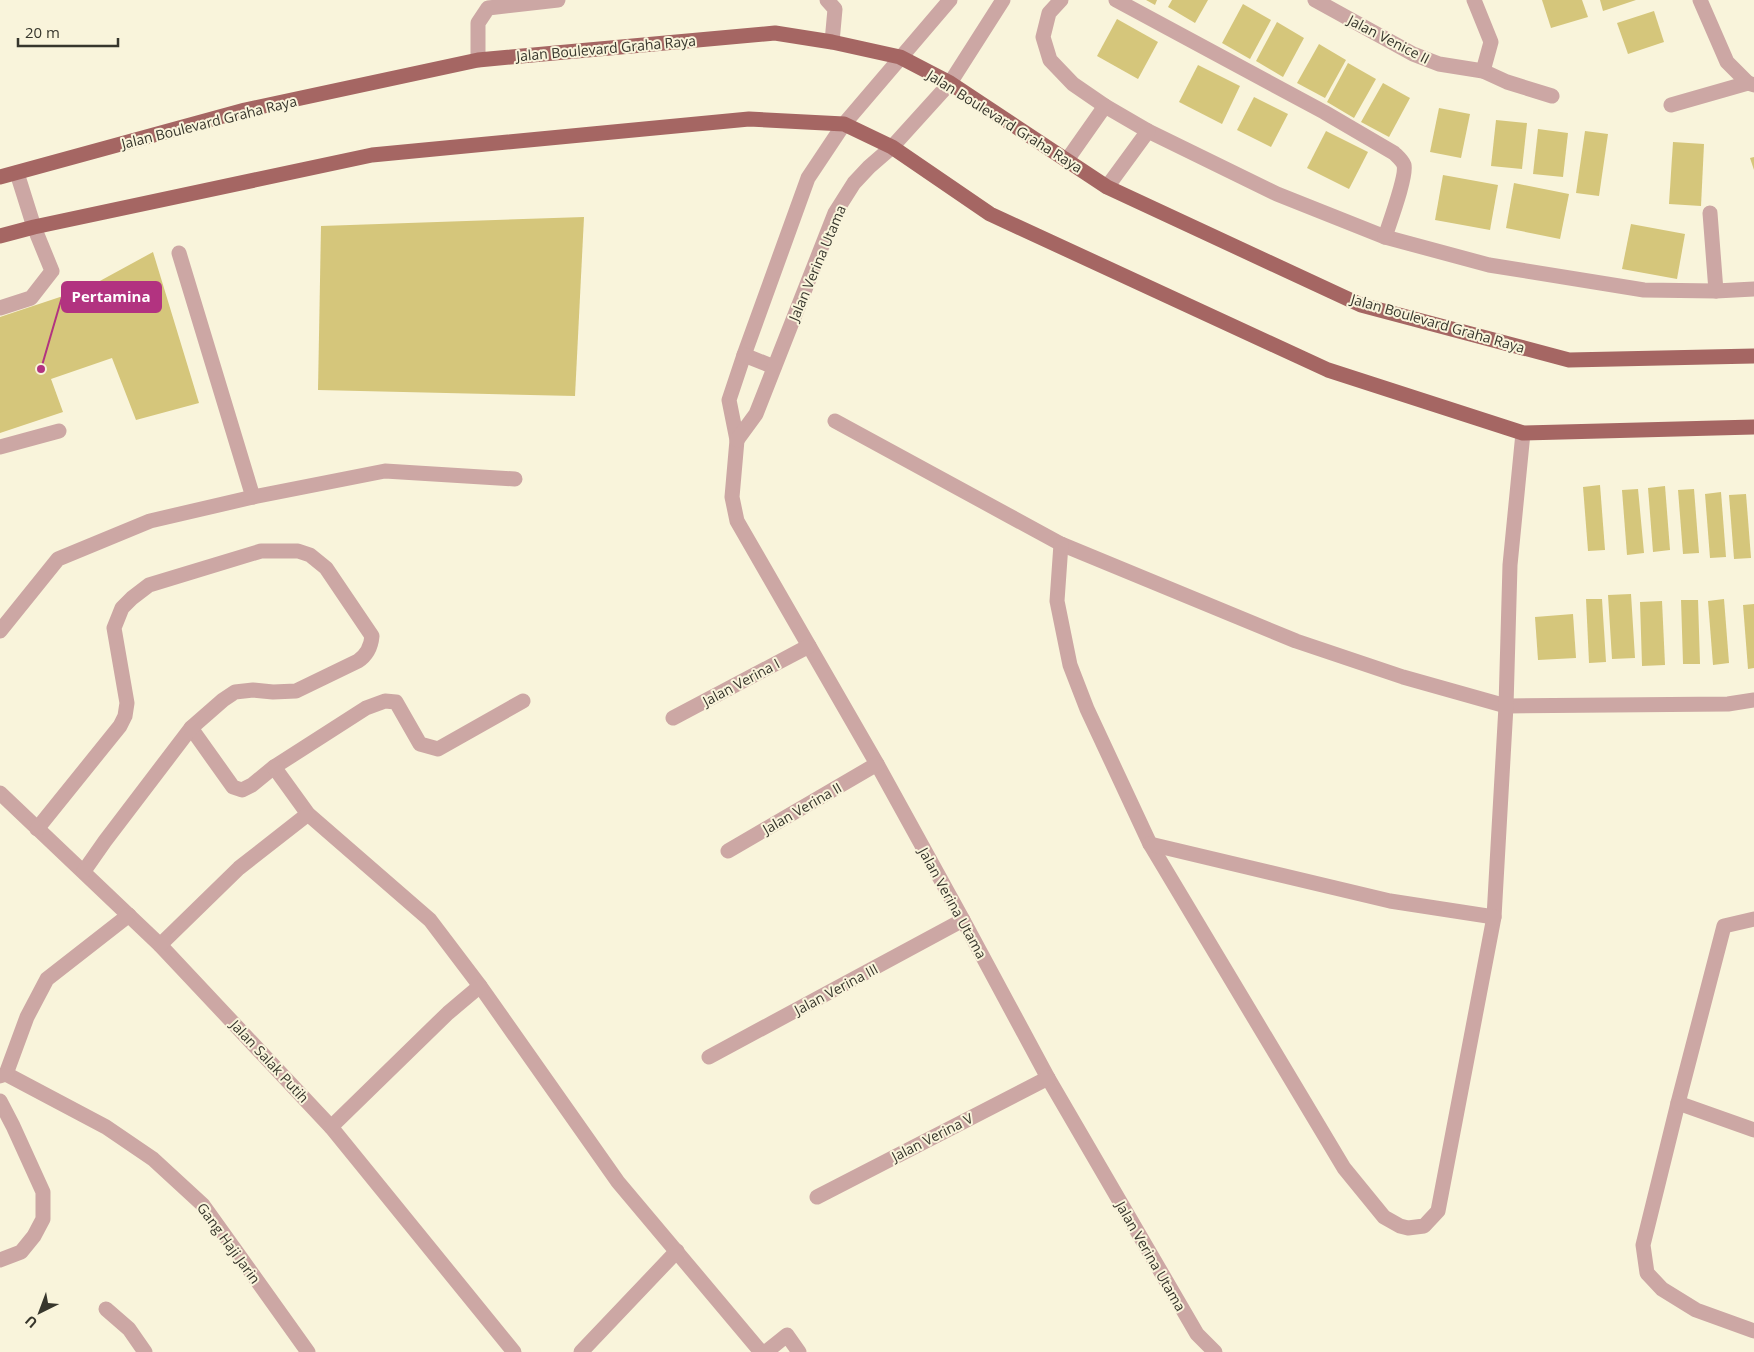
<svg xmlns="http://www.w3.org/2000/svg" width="1754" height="1352" viewBox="0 0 1754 1352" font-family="'Open Sans',sans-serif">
<rect width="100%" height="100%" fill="#f9f4db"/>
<g fill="#d5c67b">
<path d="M1146 0H1157L1155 5Z"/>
<path d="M1172 0H1208L1195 23 1168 7Z"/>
<path d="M1542 0H1582L1588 17 1551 28Z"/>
<path d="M1600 0H1636L1603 11Z"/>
<path d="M1243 4 1271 20 1250 59 1222 43Z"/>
<path d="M1654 11 1664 42 1628 54 1617 23Z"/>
<path d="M1117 19 1158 42 1138 79 1097 56Z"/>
<path d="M1277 22 1304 38 1283 77 1256 61Z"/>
<path d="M1319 44 1346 60 1325 98 1297 83Z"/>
<path d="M1348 63 1376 79 1354 118 1327 102Z"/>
<path d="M1198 65 1240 86 1222 124 1179 102Z"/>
<path d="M1383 83 1410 98 1389 137 1361 122Z"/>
<path d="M1254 97 1288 114 1271 147 1237 130Z"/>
<path d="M1439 108 1470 114 1461 158 1430 152Z"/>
<path d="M1496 120 1527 123 1522 169 1491 166Z"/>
<path d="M1538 129 1568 133 1563 177 1533 174Z"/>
<path d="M1326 131 1368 152 1349 189 1307 168Z"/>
<path d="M1585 131 1608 134 1599 196 1576 193Z"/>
<path d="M1673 142 1704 144 1701 206 1669 204Z"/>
<path d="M1754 157V170L1750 158Z"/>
<path d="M1443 175 1498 185 1490 230 1435 220Z"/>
<path d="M1514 183 1569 194 1560 239 1506 228Z"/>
<path d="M584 217 575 396 318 390 321 226Z"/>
<path d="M1631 224 1685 234 1677 279 1622 269Z"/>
<path d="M153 252 199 403 136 420 112 358 51 379 63 412 0 433V317L87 288Z"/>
<path d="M1600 485 1605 550 1588 551 1583 487Z"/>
<path d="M1665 486 1670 550 1653 552 1648 488Z"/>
<path d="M1638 489 1644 553 1627 555 1622 490Z"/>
<path d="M1694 489 1699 553 1683 554 1678 490Z"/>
<path d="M1721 492 1726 557 1710 558 1705 494Z"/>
<path d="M1746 494 1751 558 1734 559 1729 495Z"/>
<path d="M1631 594 1635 658 1612 659 1608 595Z"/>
<path d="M1586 599H1602L1606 662 1589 663Z"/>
<path d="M1724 599 1729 663 1713 665 1708 601Z"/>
<path d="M1681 600H1698L1700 664H1683Z"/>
<path d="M1662 601 1665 665 1642 666 1640 602Z"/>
<path d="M1754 604V668L1748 669 1743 605Z"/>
<path d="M1573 614 1576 658 1538 660 1535 617Z"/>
</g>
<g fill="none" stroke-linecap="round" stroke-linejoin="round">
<g stroke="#cca7a4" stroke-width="15">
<path d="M827 0 835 9 832 42"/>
<path d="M950 0 844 124 808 178 744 355 729 400 737 440 732 497 737 521 877 764 963 920 1048 1078 1197 1334 1215 1352"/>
<path d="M1061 0 1049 13 1043 37 1050 60 1073 84 1105 106 1148 131 1277 194 1385 237 1489 265 1644 290 1716 291 1754 289"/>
<path d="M1116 0 1324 112 1394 153C1397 156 1402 160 1404 165 1407 176 1389 224 1385 237"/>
<path d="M1315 0 1413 54 1439 64 1483 71 1507 82 1552 96"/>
<path d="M1474 0 1491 42 1483 71"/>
<path d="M1700 0 1727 62 1748 83"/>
<path d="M478 60V23L488 8 558 0"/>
<path d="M1671 105 1748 83 1754 85"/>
<path d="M1067 160 1105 106"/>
<path d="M1107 187 1148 131"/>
<path d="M1710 213 1716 291"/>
<path d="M179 253 253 497"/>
<path d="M0 308 31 298 52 271 34 227 17 173"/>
<path d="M744 355 774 367"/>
<path d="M835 421 1061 544 1296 641 1403 677 1506 706 1728 704 1754 700"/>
<path d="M737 440 756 414 835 213 854 183 869 167 892 147 950 83 1003 0"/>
<path d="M0 447 59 431"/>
<path d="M1061 544 1057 601 1070 665 1087 709 1150 844 1344 1168 1384 1217 1400 1226 1408 1228 1424 1226 1438 1211 1494 917 1506 706 1510 565 1523 433"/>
<path d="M0 631 58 559 150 521 253 497 385 471 515 479"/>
<path d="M673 718 809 646"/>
<path d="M191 728 233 787 242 790 252 785 274 767 366 708 385 701 396 702 420 744 438 749 523 701"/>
<path d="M274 767 308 814 430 920 480 986 618 1182 761 1352"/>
<path d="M0 793 160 945 331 1127 514 1352"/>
<path d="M37 829 120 726 125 716 127 703 114 628 122 608 132 598 149 585 261 551H298L310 555 326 568 372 636C371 647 367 655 358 661L296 691 273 692 253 690 235 692 223 700 191 728 105 841 84 871"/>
<path d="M1150 844 1390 901 1494 917"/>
<path d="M728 851 877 764"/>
<path d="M1754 919 1724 926 1678 1103 1643 1245 1647 1273 1662 1289 1696 1310 1754 1331"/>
<path d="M160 945 239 868 308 814"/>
<path d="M709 1057 963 920"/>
<path d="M6 1074 106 1127 153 1159 203 1205 308 1352"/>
<path d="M0 1076 6 1074 27 1017 47 979 129 915"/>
<path d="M0 1101 13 1126 43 1192V1219L34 1236 21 1252 0 1260"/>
<path d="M1678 1103 1754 1130"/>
<path d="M331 1127 448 1013 480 986"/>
<path d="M817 1197 1048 1078"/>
<path d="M106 1309 129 1329 145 1352"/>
<path d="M581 1352 677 1251"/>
<path d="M766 1352 787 1335 799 1352"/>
</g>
<g stroke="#a56663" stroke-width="15">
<path d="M0 177 245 110 478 60 775 33 832 42 900 57 950 83 1107 187 1361 305 1569 360 1754 356"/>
<path d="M0 236 34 227 372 155 749 119 844 124 892 147 990 214 1328 370 1523 433 1754 427"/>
</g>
</g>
<g text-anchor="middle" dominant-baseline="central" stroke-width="4" stroke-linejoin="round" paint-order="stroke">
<g font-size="14" fill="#37362c" stroke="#f9f4db">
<text transform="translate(1389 39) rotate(27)">Jalan Venice II</text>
<text transform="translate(606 48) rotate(-5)">Jalan Boulevard Graha Raya</text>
<text transform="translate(1005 121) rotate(32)">Jalan Boulevard Graha Raya</text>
<text transform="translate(209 122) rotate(-14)">Jalan Boulevard Graha Raya</text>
<text transform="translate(817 263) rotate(-67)">Jalan Verina Utama</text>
<text transform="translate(1438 323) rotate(16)">Jalan Boulevard Graha Raya</text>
<text transform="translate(741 682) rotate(-28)">Jalan Verina I</text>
<text transform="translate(802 808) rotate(-30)">Jalan Verina II</text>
<text transform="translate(953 903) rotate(61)">Jalan Verina Utama</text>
<text transform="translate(836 989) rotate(-28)">Jalan Verina III</text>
<text transform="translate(270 1061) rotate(47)">Jalan Salak Putih</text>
<text transform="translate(932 1137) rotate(-27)">Jalan Verina V</text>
<text transform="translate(229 1243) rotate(54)">Gang Haji Jarin</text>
<text transform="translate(1151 1256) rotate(60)">Jalan Verina Utama</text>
</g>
</g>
<path fill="none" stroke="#b23380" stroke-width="2" d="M41 369L62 297"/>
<circle fill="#b23380" stroke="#f9f4db" stroke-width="2" cx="41" cy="369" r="5"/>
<rect fill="#b23380" stroke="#b23380" stroke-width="2" x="62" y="282" width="99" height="30" rx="5"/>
<g font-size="15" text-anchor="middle" font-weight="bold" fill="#fff">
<text x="111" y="302">Pertamina</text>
</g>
<g transform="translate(40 1312) rotate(222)" stroke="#f9f4db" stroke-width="4" paint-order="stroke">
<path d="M0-4L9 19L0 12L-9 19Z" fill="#37362c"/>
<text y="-8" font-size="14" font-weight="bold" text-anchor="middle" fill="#37362c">U</text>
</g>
<path d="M18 38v8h100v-8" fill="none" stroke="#37362c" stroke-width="2.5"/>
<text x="25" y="38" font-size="15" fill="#37362c" stroke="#f9f4db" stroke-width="4" paint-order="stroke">20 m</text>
</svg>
